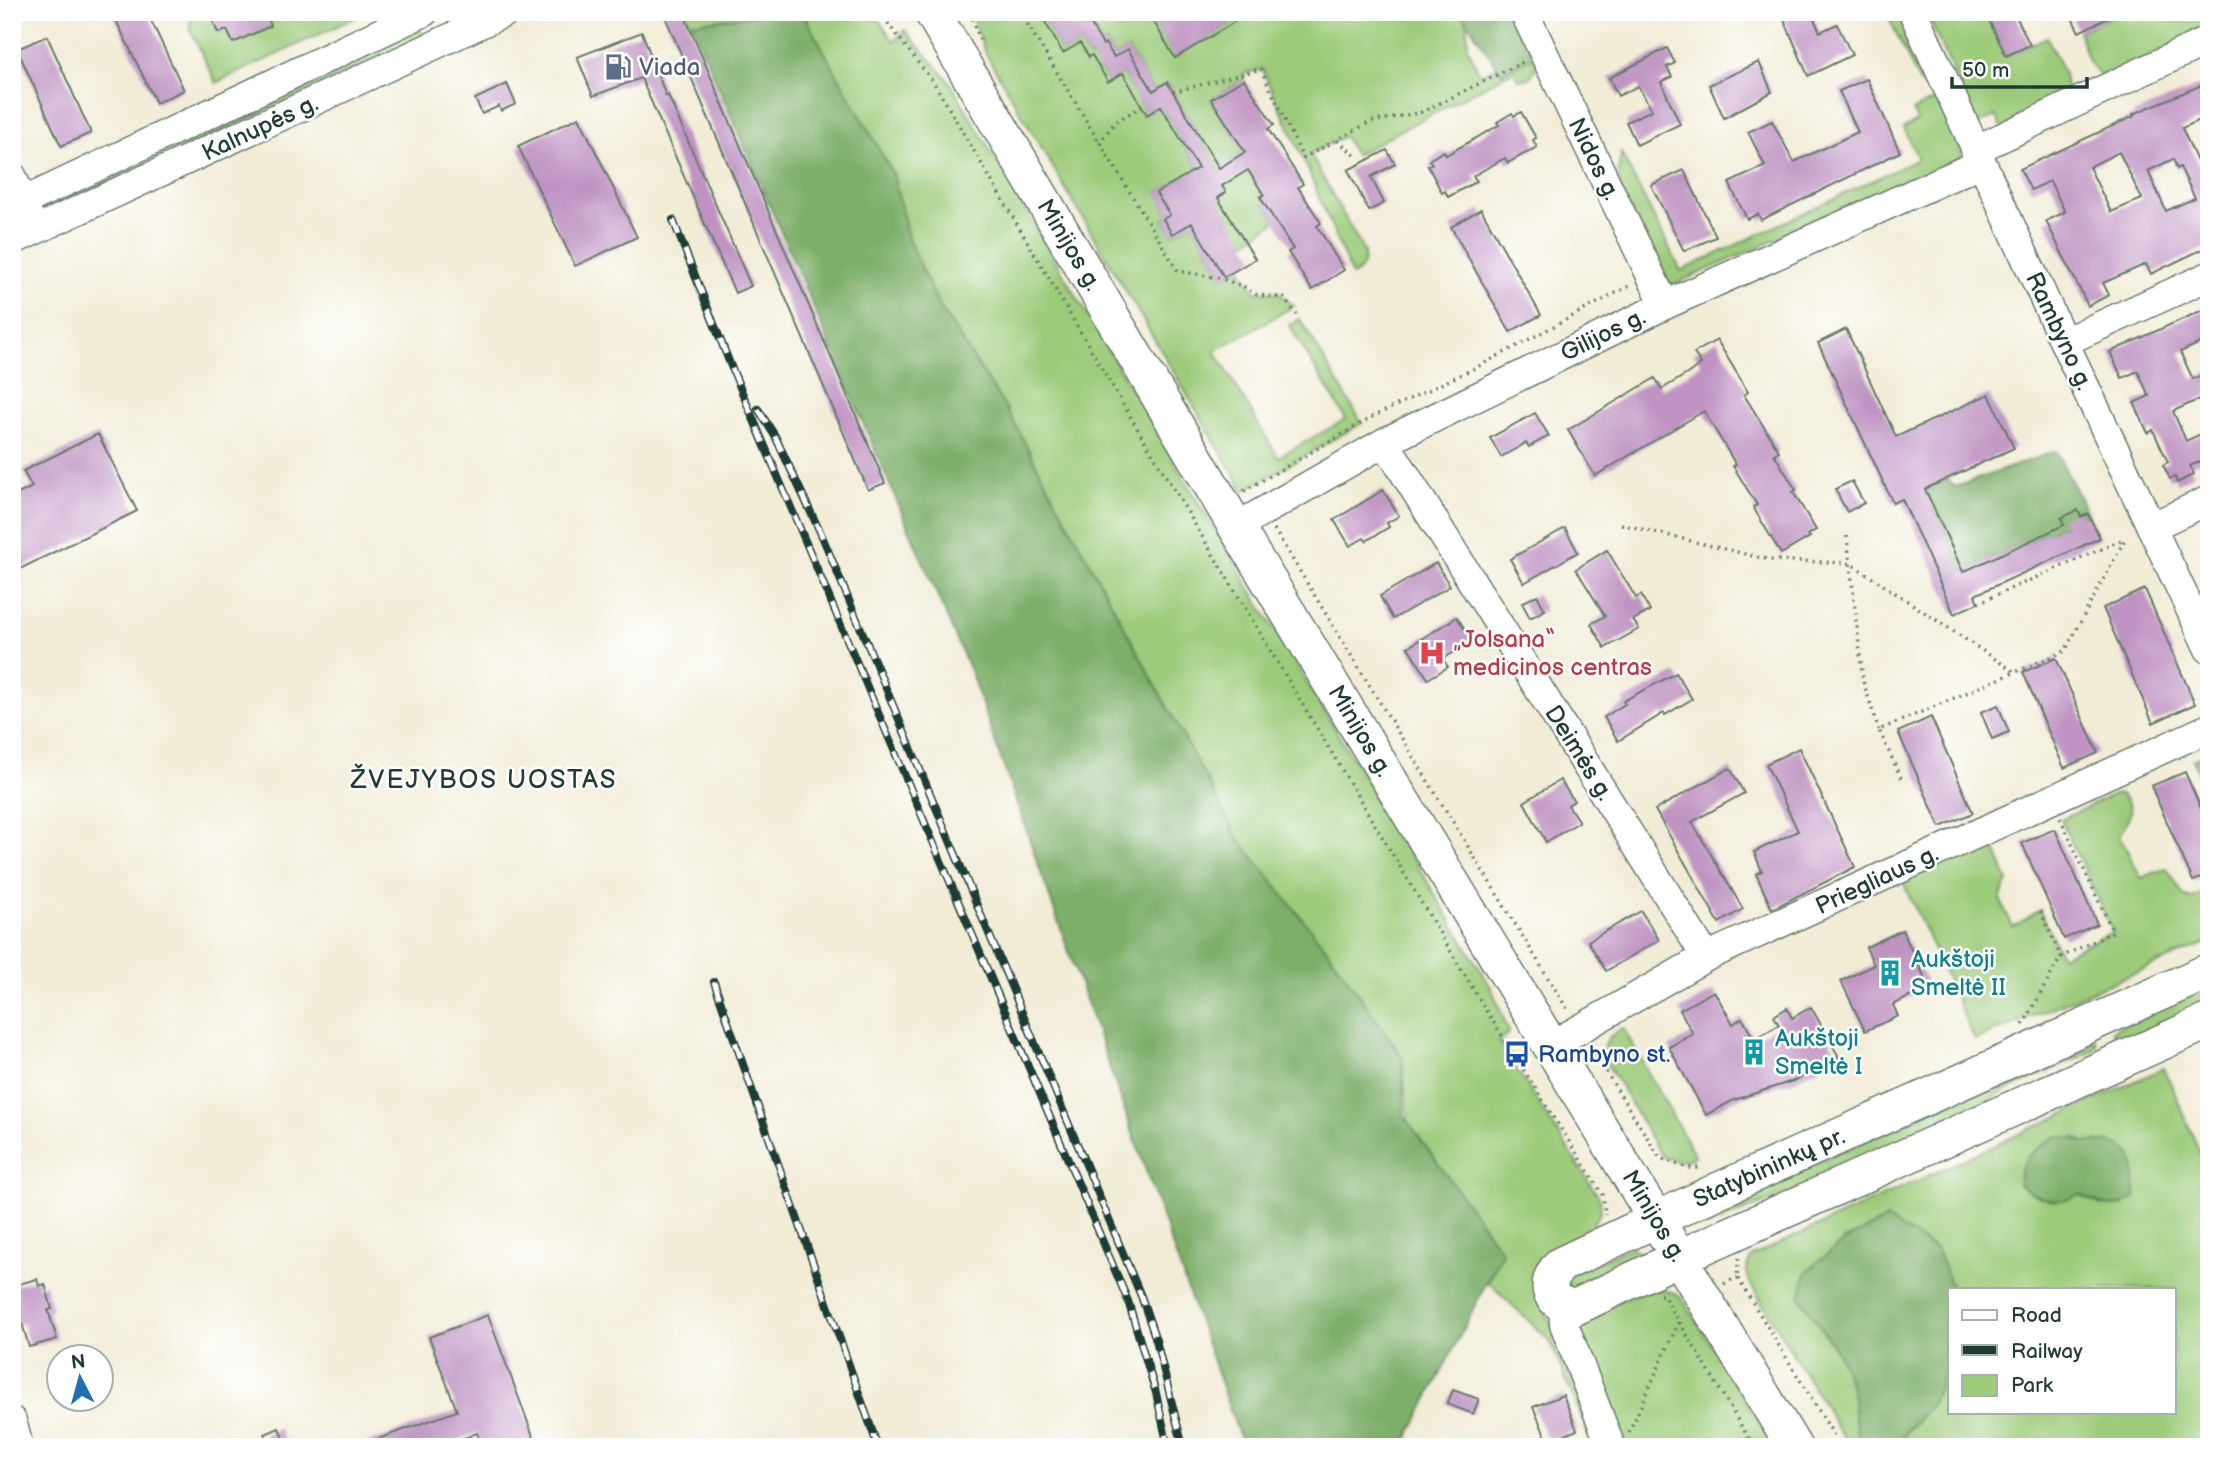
<svg xmlns="http://www.w3.org/2000/svg" width="2221" height="1459" viewBox="0 0 2221 1459" font-family="'Balsamiq Sans',sans-serif">
<rect width="100%" height="100%" fill="#fff"/>
<filter id="ink" filterUnits="userSpaceOnUse"><feTurbulence type="fractalNoise" baseFrequency=".0143" numOctaves="2"/><feDisplacementMap in="SourceGraphic" scale="14" xChannelSelector="R" yChannelSelector="G"/><feConvolveMatrix kernelMatrix="1 2 1 2 8 2 1 2 1" color-interpolation-filters="sRGB"/></filter>
<filter id="wash" filterUnits="userSpaceOnUse"><feTurbulence type="fractalNoise" baseFrequency=".00686" numOctaves="4" result="noise"/><feDisplacementMap in="SourceGraphic" scale="28" xChannelSelector="R" yChannelSelector="G"/><feGaussianBlur stdDeviation="1.57" result="paint"/><feColorMatrix in="noise" values="0 0 0 0 0 0 0 0 0 0 0 0 0 0 0 0 0 1.4 0 .05"/><feComposite in="paint" operator="in"/></filter>
<g filter="url(#wash)">
<rect width="100%" height="100%" fill="#f1ecd6"/>
<g fill="#9ccb79" stroke="#5e8456" stroke-width="2" fill-rule="evenodd">
<path d="M194 12H216L218 33 227 30 233 43 270 27 269 21 289 12H313L316 18 329 12H367L216 83 190 29V21Z"/>
<path d="M685 12H778L691 23Z"/>
<path d="M802 12H873L894 41 905 30 950 82 1217 534 1491 987 1509 1032 1499 1042 1600 1199 1601 1211 1592 1225 1598 1235 1535 1283 1599 1447H1594L1550 1341 1488 1282 1502 1252 1408 1122 1402 1056 1327 950 1238 839 1007 410 939 306 909 242 893 174Z"/>
<path d="M970 12H1039L1063 53 1080 43 1089 57 1092 55 1108 82 1123 73 1147 114 1161 106 1198 168 1157 193 1170 215 1163 219 1172 234 1192 223 1224 277 1240 268 1255 291 1278 292 1294 306 1215 351 1278 457 1346 419 1289 325 1300 319 1362 423 1244 491 986 54Z"/>
<path d="M1099 12H1148L1175 57 1239 19 1236 12H1461L1467 23 1468 48 1480 75 1498 67 1502 73 1534 56 1536 68 1529 78 1519 80 1513 71 1355 155 1344 136 1310 154 1364 252C1365 264 1362 270 1352 276L1303 158 1262 69 1244 74V79L1212 99 1245 152 1239 156 1264 195 1261 197 1276 221 1245 243 1209 203 1226 193 1222 186 1219 169 1168 83 1153 91 1128 49 1114 57 1106 43 1103 45 1087 19Z"/>
<path d="M1886 12H1905L1934 76 1921 85Z"/>
<path d="M1926 12H1985L2006 56 2047 37 2064 74 2067 96 2002 128 1996 116 1977 124Z"/>
<path d="M2120 12H2209V33L2104 82 2089 61 2079 32Z"/>
<path d="M419 28 422 33 420 39 49 212 46 208 45 202Z"/>
<path d="M1939 98 1956 122 1962 159 1670 286 1621 191 1618 175 1621 153 1681 271 1918 159 1904 128 1917 121 1913 110Z"/>
<path d="M2209 752V799L2193 760Z"/>
<path d="M2114 794H2120C2138 809 2129 819 2119 835L2141 878 2167 868 2184 896 2190 899 2209 891V942L1975 1040 1903 882 1985 844 1994 848 2008 881 2000 899 2013 927 2040 910 2061 956 2113 932 2061 820Z"/>
<path d="M2206 988 2209 1009 2119 1043 2112 1030Z"/>
<path d="M1623 1028 1695 1156C1683 1164 1675 1161 1662 1157L1603 1057C1603 1041 1610 1035 1623 1028Z"/>
<path d="M2095 1039 2097 1044 2093 1051 2000 1093 1948 1127 1706 1227 1702 1221 1706 1212Z"/>
<path d="M2164 1068 2209 1174V1447H1896C1909 1426 1929 1412 1939 1389 1944 1375 1943 1359 1950 1346V1412H2174V1289H1952L1937 1250 1886 1219 1842 1242 1800 1297 1838 1353 1852 1390 1857 1434 1870 1447H1849L1750 1283C1745 1272 1746 1266 1752 1256ZM2075 1137 2085 1142H2101L2124 1206 2101 1205 2079 1194C2056 1207 2039 1199 2019 1185L2020 1172Z"/>
<path d="M1631 1247 1639 1252 1638 1261 1583 1292 1569 1289 1566 1284 1569 1274Z"/>
<path d="M1652 1288 1672 1292 1683 1299 1774 1447H1620L1580 1332V1324L1584 1316Z"/>
</g>
<g fill="#7daf69" stroke="#4e764e" stroke-width="2">
<path d="M778 12H802L893 174 909 242 939 306 1007 410 1238 838 1327 950 1402 1056 1404 1116 1502 1252 1408 1438 1399 1447H1243L971 673 691 23Z"/>
<path d="M1461 12H1511L1534 56 1501 73Z"/>
<path d="M2056 451 2088 514 2081 517 2078 511 2064 525 1963 572 1925 489 1947 479 1955 487Z"/>
<path d="M2057 1136C2069 1137 2073 1139 2084 1142 2089 1143 2095 1141 2101 1142 2139 1144 2135 1167 2135 1198 2115 1212 2100 1204 2079 1194 2056 1207 2039 1199 2019 1184 2020 1155 2035 1150 2057 1136Z"/>
<path d="M1887 1219 1937 1250 1952 1289H1950V1346L1940 1386 1929 1408 1908 1428 1896 1447H1870L1857 1434 1852 1390 1838 1353 1800 1297 1807 1271 1842 1242Z"/>
</g>
<g id="blocks">
<g fill="#bf94c3" fill-rule="evenodd">
<path d="M112 12H147L184 90 156 103Z"/>
<path d="M221 12H265L271 26 233 43 227 30 218 33 211 17Z"/>
<path d="M663 12H683L885 483 868 490Z"/>
<path d="M1039 12H1083L1103 45 1105 43 1114 57 1128 49 1153 91 1167 82 1219 168 1245 152 1211 99 1244 79 1274 125 1268 129 1303 184 1298 187 1321 223 1317 226 1344 270 1312 290 1288 252 1293 249 1260 197 1264 195 1248 170 1222 186 1226 192 1218 198 1255 259 1224 277 1192 223 1172 234 1163 219 1170 215 1156 193 1198 168 1161 106 1147 115 1123 73 1108 82 1092 55 1089 57 1080 43 1063 53Z"/>
<path d="M1148 12H1251L1175 58Z"/>
<path d="M1781 12H1811L1820 32 1837 24 1852 55 1808 76Z"/>
<path d="M1985 12H2014L2030 45 2006 56Z"/>
<path d="M2069 12H2120L2079 32Z"/>
<path d="M642 32 666 96 668 95 751 286 735 293 641 78 593 96 577 57Z"/>
<path d="M47 36 91 133 61 146 17 49Z"/>
<path d="M1667 48 1675 63 1667 67 1672 77 1661 82 1680 124 1637 145 1626 122 1652 110 1638 86 1618 96 1609 78Z"/>
<path d="M1759 62 1772 92 1724 118 1709 85Z"/>
<path d="M1867 79 1900 152 1761 220 1758 214 1747 219 1729 183 1765 166 1748 132 1772 121 1794 162 1858 132 1839 91Z"/>
<path d="M507 84 516 104 501 111 499 106 482 114 475 99Z"/>
<path d="M2204 84 2209 95V116L2182 128 2209 188V246L2151 274 2146 264 2103 283 2109 295 2088 306 2046 221 2065 212 2050 181 2031 190 2020 169 2134 116 2133 114ZM2119 152 2142 199 2111 212 2089 167ZM2173 159 2177 169 2180 167 2195 198 2166 211 2148 171Z"/>
<path d="M1521 112 1536 138 1533 140 1537 147 1508 163 1505 158 1473 176 1477 181 1448 197 1445 191 1442 193 1428 166 1432 164 1429 160 1444 151 1446 155 1499 125 1497 122 1512 113 1514 116Z"/>
<path d="M579 117 637 237 575 266 518 146Z"/>
<path d="M1387 150 1395 164 1371 177 1384 203 1369 211 1348 170Z"/>
<path d="M1684 170 1716 237 1684 251 1651 185Z"/>
<path d="M1481 209 1541 315 1510 332 1451 227Z"/>
<path d="M2209 307V339L2180 352 2193 379 2209 372V395L2173 411 2186 441 2209 430V457L2190 466 2194 474 2177 483 2175 477 2170 479 2163 465 2168 462 2153 430 2148 433 2134 403 2149 396 2138 371 2122 378 2110 352Z"/>
<path d="M1846 329 1896 437 1989 394 2014 448 1925 489 1963 572 2064 525 2061 518 2078 510 2081 517 2088 514 2100 538 1975 595 1978 603 1954 614 1902 499 1893 503 1818 343Z"/>
<path d="M1717 340 1748 392 1744 395 1779 451 1774 454 1796 490 1793 492 1816 530 1808 535 1810 537 1781 554 1753 507 1757 505 1733 466 1736 465 1704 411 1595 476 1568 430 1655 378 1662 389 1687 374 1701 364 1694 353Z"/>
<path d="M1535 413 1549 436 1529 447 1526 443 1501 457 1490 438Z"/>
<path d="M98 434 137 511 12 573V497L32 487 23 471Z"/>
<path d="M1852 481 1864 503 1847 512 1835 489Z"/>
<path d="M1383 490 1399 516 1387 523 1389 527 1366 541 1364 538 1350 546 1334 520Z"/>
<path d="M1565 528 1578 552 1524 583 1510 559Z"/>
<path d="M1607 550 1636 598 1641 595 1650 611 1633 620 1639 629 1605 648 1591 624 1605 616 1576 569Z"/>
<path d="M1436 563 1450 586 1393 619 1380 596Z"/>
<path d="M2145 589 2195 704 2153 723 2103 608Z"/>
<path d="M1537 595 1545 610 1530 618 1522 603Z"/>
<path d="M1457 617 1472 641 1443 659 1448 667 1428 679 1408 647Z"/>
<path d="M2056 658 2098 753 2064 768 2023 672Z"/>
<path d="M1676 673 1692 699 1665 715 1664 713 1618 741 1604 717 1625 704 1623 701Z"/>
<path d="M1998 705 2009 732 1992 739 1981 712Z"/>
<path d="M1931 717 1973 813 1940 827 1898 732Z"/>
<path d="M1799 748 1855 867 1772 909 1756 874 1762 871 1754 852 1798 831 1766 764Z"/>
<path d="M1730 768 1744 793 1692 822 1743 909 1719 923 1655 810Z"/>
<path d="M2185 772 2209 827V875L2193 881 2151 786Z"/>
<path d="M1560 780 1574 801 1568 805 1579 822 1546 842 1524 802Z"/>
<path d="M2055 829 2097 924 2064 939 2022 843Z"/>
<path d="M1641 911 1659 940 1606 971 1588 941Z"/>
<path d="M1902 930 1929 987 1893 1005 1898 1016 1865 1031 1841 981 1874 965 1866 947Z"/>
<path d="M1714 991 1733 1024 1742 1018 1754 1039 1779 1025 1774 1016 1787 1008 1792 1018 1811 1007 1839 1057 1796 1080 1734 1100 1706 1115 1669 1047 1693 1034 1680 1010Z"/>
<path d="M37 1279 39 1286 45 1284 52 1309 48 1310 57 1339 29 1347 22 1323 16 1325 12 1311V1286Z"/>
<path d="M488 1315 537 1447H483L477 1433 440 1447H361V1445L457 1411 429 1337Z"/>
<path d="M1453 1390 1479 1399 1473 1414 1447 1404Z"/>
<path d="M1563 1395 1577 1430 1548 1442 1533 1407Z"/>
<path d="M279 1428 285 1442 270 1447 265 1434Z"/>
</g>
</g>
</g>
<g filter="url(#ink)">
<use href="#blocks" fill-opacity="0" stroke="#687a6d" stroke-width="2"/>
<g fill="none" stroke-linecap="round" stroke-linejoin="round">
<g stroke="#687a6d" stroke-width="31">
<g id="minor">
<path d="M1524 12 1665 305"/>
<path d="M1913 12 2064 342 2209 649"/>
<path d="M1975 150 2209 40"/>
<path d="M12 176 30 219"/>
<path d="M12 207 424 12"/>
<path d="M12 241 506 12"/>
<path d="M2064 342 2209 276"/>
<path d="M1385 442 1706 957"/>
<path d="M1236 527 1385 442 1665 305 1981 163"/>
<path d="M2151 527 2209 500"/>
<path d="M1552 1045 1706 957 2209 728"/>
<path d="M1563 1306 1564 1324 1611 1447"/>
<path d="M12 1421 19 1447"/>
</g>
</g>
<g stroke="#687a6d" stroke-width="38">
<g id="major">
<path d="M932 12 1236 527 1794 1447"/>
<path d="M2209 971 1719 1190 1560 1265C1542 1285 1549 1305 1576 1307L1678 1258 2209 1021"/>
</g>
</g>
<g stroke="#687a6d" stroke-width="3.5" stroke-dasharray="2 5" stroke-linecap="butt">
<path d="M879 12 934 83 1127 411 1487 1012 1603 1195 1605 1215"/>
<path d="M970 12 980 40"/>
<path d="M1020 12 1178 271 1220 278 1244 287 1257 295 1284 298 1297 315"/>
<path d="M1173 92 1261 69 1303 158 1337 140"/>
<path d="M1099 143 1116 121 1142 107"/>
<path d="M1355 155 1337 140 1370 122 1422 112 1525 61"/>
<path d="M1244 491 1372 417 1483 364 1631 285"/>
<path d="M1621 524 1770 560 1850 563 2015 672"/>
<path d="M1274 529 1569 1012"/>
<path d="M1847 536 1863 681 1879 730"/>
<path d="M1978 603 2124 539"/>
<path d="M1901 778 1879 730 2065 651 2125 539"/>
<path d="M2060 818 2113 932 2061 957"/>
<path d="M2023 1025 2061 957 2040 910"/>
<path d="M1591 1048 1660 1158 1687 1168H1703"/>
<path d="M1739 1258 1737 1277 1841 1447"/>
<path d="M1724 1284 1737 1277"/>
<path d="M1660 1295H1663L1754 1447"/>
<path d="M1629 1432 1679 1322"/>
</g>
<use href="#minor" stroke="#fff" stroke-width="28"/>
<use href="#major" stroke="#fff" stroke-width="35"/>
<g stroke="#1f3d34" stroke-width="8">
<g id="rail">
<path d="M673 220 730 364 1128 1301 1156 1393 1168 1447"/>
<path d="M758 409 775 436 822 536 1141 1296 1156 1340 1183 1447"/>
<path d="M714 982 878 1447"/>
</g>
</g>
<use href="#rail" stroke="#fff" stroke-width="5" stroke-dasharray="16" stroke-linecap="butt"/>
</g>
</g>
<defs>
<g id="fuel-bare" transform="scale(2.1)"><path d="M-5.5-6h7V0h2V4h1.3V-2.5L3-4.5l.8-.8L6-3V5H2.5V1h-1V6h-7ZM-4.2-4.7v3.2H.2V-4.7Z" fill="#5c6f8a" stroke="#fff" stroke-width="2.5" paint-order="stroke"/></g>
<g id="hospital-bare" transform="scale(2.1)"><path d="M-5-5h3v3.5h4V-5h3V5h-3V1.5h-4V5h-3Z" fill="#e0444e" stroke="#fff" stroke-width="2.5" paint-order="stroke"/></g>
<g id="building-bare" transform="scale(2.1)"><path d="M-4-6H4V6H1V3H-1V6H-4ZM-2.5-4.3h1.7v1.8h-1.7ZM.8-4.3h1.7v1.8H.8ZM-2.5-1h1.7V.8h-1.7ZM.8-1h1.7V.8H.8Z" fill="#0f9aa8" stroke="#fff" stroke-width="2.5" paint-order="stroke"/></g>
<g id="bus-bare" transform="scale(2.1)"><path d="M-5-6H5V4H4V6H2V4H-2V6H-4V4H-5ZM-3.5-4V0h7V-4ZM-3.5 1.2v1.5H-2V1.2ZM2 1.2v1.5H3.5V1.2Z" fill="#1a4fb4" stroke="#fff" stroke-width="2.5" paint-order="stroke"/></g>
</defs>
<g fill-rule="evenodd">
<use href="#fuel-bare" x="618" y="67"/>
<use href="#hospital-bare" x="1432" y="653"/>
<use href="#building-bare" x="1890" y="973"/>
<use href="#building-bare" x="1754" y="1052"/>
<use href="#bus-bare" x="1517" y="1054"/>
</g>
<g text-anchor="middle" dominant-baseline="central" stroke-width="5" stroke-linejoin="round" paint-order="stroke">
<g font-size="24" fill="#4e5e75" stroke="#fff" text-anchor="start">
<text x="639" y="67">Viada</text>
</g>
<g font-size="24" fill="#1f3d34" stroke="#fff">
<text transform="translate(260 128) rotate(-25)">Kalnupės g.</text>
<text transform="translate(1594 159) rotate(64)">Nidos g.</text>
<text transform="translate(1069 245) rotate(59)">Minijos g.</text>
<text transform="translate(2059 331) rotate(65)">Rambyno g.</text>
<text transform="translate(1603 335) rotate(-26)">Gilijos g.</text>
<text transform="translate(1360 731) rotate(59)">Minijos g.</text>
<text transform="translate(1579 753) rotate(58)">Deimės g.</text>
<text transform="translate(1877 880) rotate(-25)">Priegliaus g.</text>
<text transform="translate(1769 1168) rotate(-24)">Statybininkų pr.</text>
<text transform="translate(1654 1216) rotate(59)">Minijos g.</text>
</g>
<g font-size="24" fill="#be3a42" stroke="#fff" text-anchor="start">
<text x="1453" y="639">„Jolsana“<tspan x="1453" dy="28">medicinos centras</tspan></text>
</g>
<g font-size="24" fill="#0d838f" stroke="#fff" text-anchor="start">
<text x="1911" y="959">Aukštoji<tspan x="1911" dy="28">Smeltė II</tspan></text>
<text x="1775" y="1038">Aukštoji<tspan x="1775" dy="28">Smeltė I</tspan></text>
</g>
<g font-size="24" fill="#164399" stroke="#fff" text-anchor="start">
<text x="1538" y="1054">Rambyno st.</text>
</g>
<g font-size="26" letter-spacing="2" fill="#1f3d34" stroke="#fff">
<text x="484" y="780">ŽVEJYBOS UOSTAS</text>
</g>
</g>
<rect width="2221" height="1459" fill="none" stroke="#fff" stroke-width="42"/>
<rect x="1948" y="1288" width="228" height="126" fill="#ffffff" stroke="#a5b1ae" stroke-width="2"/>
<rect x="1962" y="1310" width="35" height="10" fill="#ffffff" stroke="#a5b1ae" stroke-width="2"/>
<text x="2011" y="1322" font-size="21" fill="#1f3d34">Road</text>
<rect x="1962" y="1345" width="35" height="10" fill="#1f3d34" stroke="#a5b1ae" stroke-width="2"/>
<text x="2011" y="1358" font-size="21" fill="#1f3d34">Railway</text>
<rect x="1962" y="1375" width="35" height="21" fill="#9ccb79" stroke="#a5b1ae" stroke-width="2"/>
<text x="2011" y="1392" font-size="21" fill="#1f3d34">Park</text>
<g transform="translate(80 1378) rotate(354)"><circle r="33" fill="#ffffff" stroke="#a5b1ae" stroke-width="2"/>
<path d="M0-5L12 26L0 18L-12 26Z" fill="#1f6fb2"/>
<text y="-10" font-size="19" font-weight="bold" text-anchor="middle" fill="#1f3d34">N</text>
</g>
<path d="M1952 77v10h135v-10" fill="none" stroke="#1f3d34" stroke-width="3.5"/>
<text x="1962" y="77" font-size="21" fill="#1f3d34" stroke="#ffffff" stroke-width="5" paint-order="stroke">50 m</text>
</svg>
